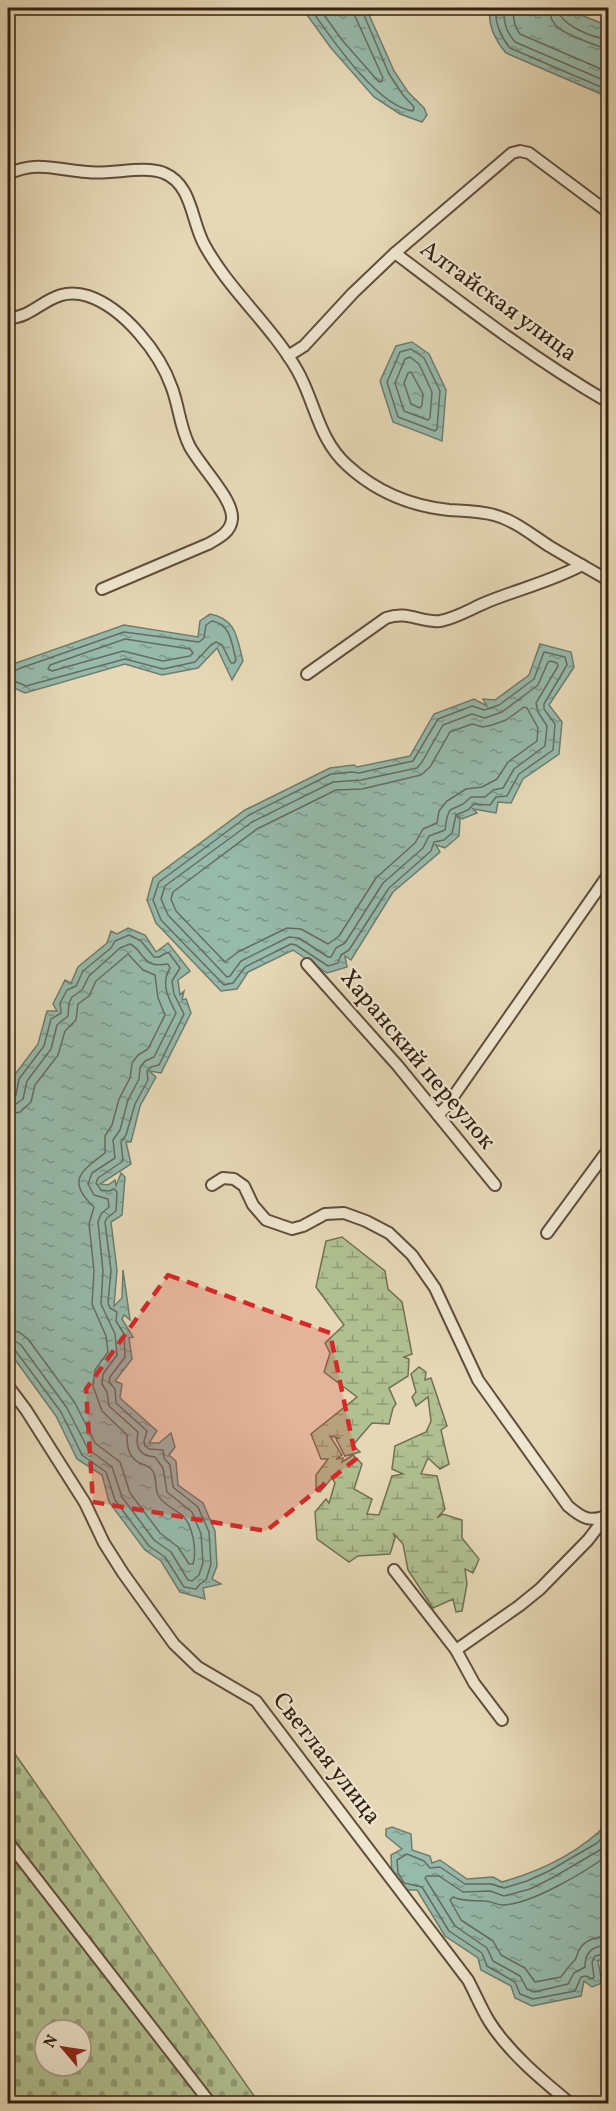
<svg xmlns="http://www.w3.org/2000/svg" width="616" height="2111" viewBox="0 0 616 2111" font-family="Vollkorn,serif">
<defs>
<pattern id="wetland-marsh" width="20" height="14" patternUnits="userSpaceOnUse" patternTransform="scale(1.5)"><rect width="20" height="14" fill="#b0c091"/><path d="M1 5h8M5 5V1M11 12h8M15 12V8" fill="none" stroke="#909c75"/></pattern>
<pattern id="cemetery-stones" width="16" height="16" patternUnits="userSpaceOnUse" patternTransform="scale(1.5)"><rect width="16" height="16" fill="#b0c091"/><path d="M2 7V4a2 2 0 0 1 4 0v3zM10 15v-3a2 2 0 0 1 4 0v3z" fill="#909c75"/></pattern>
<pattern id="water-ripples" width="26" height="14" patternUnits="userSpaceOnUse" patternTransform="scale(1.5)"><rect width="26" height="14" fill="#96baac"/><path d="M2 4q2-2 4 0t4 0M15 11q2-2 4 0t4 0" fill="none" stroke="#7b978b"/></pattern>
</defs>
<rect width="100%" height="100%" fill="#e6d8b6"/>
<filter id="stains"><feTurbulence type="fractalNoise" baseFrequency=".00333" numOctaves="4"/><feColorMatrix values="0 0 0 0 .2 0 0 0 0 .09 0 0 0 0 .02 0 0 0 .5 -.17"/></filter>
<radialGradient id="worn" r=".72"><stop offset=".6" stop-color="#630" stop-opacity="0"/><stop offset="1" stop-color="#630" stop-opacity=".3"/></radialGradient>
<path fill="url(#wetland-marsh)" stroke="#727052" stroke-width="1.5" d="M342 1237 385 1271 388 1289 402 1302 412 1354 404 1357 409 1359 408 1376 389 1388 396 1404 393 1408 389 1424 372 1423 353 1445 360 1452 345 1456 336 1439 339 1438 330 1436 342 1455 336 1459 343 1458 342 1462 353 1455 362 1464 354 1489 372 1499 367 1514 379 1515 392 1476 403 1474 392 1469 395 1446 426 1432 431 1421 428 1397 416 1406 412 1397 416 1392 411 1374 419 1367 426 1372 425 1380 431 1378 447 1426 441 1430 449 1464 440 1469 428 1458 421 1474 437 1476 445 1509 437 1518 443 1514 462 1520V1538L479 1559 473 1573 465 1569 467 1584 462 1611 456 1612 453 1599 433 1608 408 1570 403 1544 393 1533 395 1538 390 1554 358 1556 349 1562 317 1539 315 1512 326 1499 329 1503 335 1483 332 1478 320 1492 316 1490V1475L328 1459H321L311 1434 357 1397 324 1372 330 1353 325 1343 344 1325 316 1287 326 1241Z"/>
<path fill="url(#cemetery-stones)" stroke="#727052" stroke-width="1.5" fill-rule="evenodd" d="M8 1744 259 2103H8ZM45 2030H81V2066H45Z"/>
<g fill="url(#water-ripples)" stroke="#6f7c6e" stroke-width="1.5">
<path d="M302 8H366L394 71 408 92 424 108 427 115 422 122 400 114 374 97 331 48Z"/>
<path d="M491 8H569L574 12 608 26V97L506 53C496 41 486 23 491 8Z"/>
<path d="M412 342 429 354 446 390 442 441 393 422 380 381 396 346Z"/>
<path d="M210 614C237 619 237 639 243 661L232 680 217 648 198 668 162 675 125 664 25 693 8 685V672L13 664 124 625 198 637 200 621Z"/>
<path d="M540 644 571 652 574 667 549 705 562 722 559 754 523 779 511 803 498 802 496 813 473 809 477 813 462 819 455 814 460 820 459 836 445 848 436 845 440 852 393 892 351 960 345 956 347 967 327 973 293 950 248 972 237 989 221 991 156 923 147 900 153 878 245 810 330 768 354 765 357 767 410 756 434 714 474 699 487 706 483 699 495 700 529 675Z"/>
<path d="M128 928 145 935 156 952 168 943 190 971 178 980 180 995 184 991 182 1000 186 999 191 1013 161 1073 149 1071 156 1077 140 1106 131 1142H126L131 1164 100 1184 108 1185 115 1180 116 1186 121 1173 125 1177 122 1215 111 1222 117 1270 114 1306 122 1298 123 1270 130 1320 124 1315 122 1319 133 1337 129 1338 132 1359 115 1381 122 1384 120 1398 157 1431 149 1443H159L171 1433 175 1447 169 1455 176 1461 178 1485 203 1503 215 1531 217 1566 212 1579 221 1584 203 1588 205 1599 180 1592 161 1561 145 1550 109 1502 102 1475 77 1459 56 1416 8 1350V1093L12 1091 13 1077 38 1044 47 1011H57L53 1004 65 980 71 983 78 967 107 943 111 931 117 934Z"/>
<path d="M608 1823V1958L598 1961 602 1983 592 1987 584 1981 581 1996 532 2006 515 1998 511 1986 481 1970 478 1958 445 1936 417 1890H401L392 1875 391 1855 402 1849 386 1836V1829L392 1827 411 1834 412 1850 430 1856 432 1863 440 1860 467 1879 493 1877 502 1882C541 1871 580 1852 608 1823Z"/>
</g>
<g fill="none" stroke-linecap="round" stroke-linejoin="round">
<g stroke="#656d5f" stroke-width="1.5">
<path d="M310 8C330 36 377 107 413 111L414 107 403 95 389 74 361 8"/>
<path d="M319 8 342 40 378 81 381 82 383 78 354 14 353 8"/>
<path d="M496 8C494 22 501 37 510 48L608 90"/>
<path d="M504 8C503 20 506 32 515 42L608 82"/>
<path d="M513 8C513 17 514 27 520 34L608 72"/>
<path d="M549 8C550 29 568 34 585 41 593 44 600 48 608 48"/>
<path d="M558 8C559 25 593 38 608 39"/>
<path d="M411 349 424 358 440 391 437 429 435 431 398 417 387 382 400 352Z"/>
<path d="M410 357 419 364 432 392 430 418 428 420 404 411 395 383 405 359Z"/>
<path d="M411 372 423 394 422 405 420 408 411 404 404 383 408 373Z"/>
<path d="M125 639 190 649 193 653 190 656 163 661 123 651 52 671 48 669 50 665Z"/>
<path d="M544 652 565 657 567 665 544 704V709L555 724 553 750 519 774 507 796 496 797 490 805 474 804 468 810 456 815 452 833 444 840 434 842 431 851 389 888 349 950 341 955 338 963 328 966 296 945 291 944 245 967 233 983 224 985 161 920 153 900 159 882 249 815 331 774 352 772 359 773 413 761 438 719 472 706 484 710 499 705 534 679Z"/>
<path d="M551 661 557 663 558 666 536 703 538 712 547 726 545 746 514 769 503 788 493 790 485 797H471L463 804 450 810 447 817 445 830 429 836 423 848 383 883 345 943 336 948 331 957H328L299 938 289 937 241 961 230 976 227 977 168 915 161 899 165 886 252 822 333 782 361 780 417 768 422 762 443 725 472 714 485 718 502 712 538 685 548 662Z"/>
<path d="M8 675 9 676 18 669 124 632 199 642 204 638 206 625 212 621C231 624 232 645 236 660L234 663H231L222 645 216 642 211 645 195 662 163 669 125 659 26 686 9 679 8 680"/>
<path d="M524 707 527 708 538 728 537 741 508 762 497 779 482 787 466 789 447 801 439 811 437 823 423 829 415 843 376 878 339 936 328 944 301 929 287 928 238 952 225 962 176 911 171 899 173 892 257 829 336 790 362 789 421 775 430 767 450 732 472 724 483 727 492 725 506 720Z"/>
<path d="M8 1098 16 1095 19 1079 44 1046 51 1019 61 1013 60 1003 67 990 76 986 83 971 111 948 115 941 129 935 141 941 154 957H159L166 953H169L180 968 172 981 174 994 184 1014 159 1065 151 1067 147 1071 148 1080 135 1104 126 1135 121 1142 123 1161 98 1178 96 1183 101 1190 109 1191 114 1189 117 1192 116 1211 107 1218 105 1222 111 1270 108 1303 110 1308 117 1312 116 1321 124 1334 125 1357 110 1377 109 1382 115 1389 116 1403 147 1431 144 1441 145 1446 149 1449 163 1450 164 1458 170 1465 173 1487 198 1507 209 1532 211 1564 206 1580 200 1584 196 1589 184 1587 165 1557 149 1546 115 1500 106 1472 82 1455 61 1412 15 1350 8 1347"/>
<path d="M8 1106 16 1104 23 1099 27 1081 51 1049 57 1025 68 1016 69 1003 72 997 82 990 89 976 120 948 130 944C140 948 142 961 153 964 158 966 163 964 168 964L170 968C160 984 169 999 176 1013L154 1057 145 1061 140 1068 139 1079 128 1100 120 1130 113 1140 115 1158 92 1173 88 1184 94 1195 108 1199 109 1207 101 1214 98 1222 103 1271 101 1304 115 1334 117 1355 103 1374 102 1384 107 1392 109 1406 138 1432C135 1447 139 1456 155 1457L163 1468 167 1492 192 1512 201 1534 203 1563 199 1575 192 1581 188 1580 171 1552 154 1540 122 1497 112 1467 88 1449 67 1408 21 1345 15 1341 8 1339"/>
<path d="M8 1115 20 1112 31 1102 35 1085 58 1055 65 1031 76 1020 78 1004 89 996 96 981 128 954 143 970 155 975 158 998 165 1015 148 1049 138 1055 132 1063 130 1078 119 1099 112 1125 105 1136V1153C81 1171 66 1181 94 1207L89 1224 94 1271 92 1304 106 1336 108 1352 95 1370 93 1386 102 1411 127 1435C127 1446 128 1456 139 1463 144 1465 148 1465 151 1469 158 1475 154 1487 158 1495 163 1505 175 1509 183 1516 193 1526 197 1551 193 1564H189L178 1547 160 1533 130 1493 120 1462 95 1443 75 1403 28 1339 19 1332 8 1330"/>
<path d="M608 1832 597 1843 549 1871 527 1881 504 1888 491 1884H465L440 1867 430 1868 424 1861 407 1854 397 1860 398 1873 404 1883 422 1887 449 1931 482 1953 487 1966 515 1982 520 1994 533 1999 575 1991 581 1977 586 1976 592 1979 594 1977 592 1962 595 1956 608 1953"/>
<path d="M608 1842 600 1850 552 1878 530 1889 504 1896 490 1891 463 1892 439 1876H427L425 1878 455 1926 487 1948 493 1961 520 1976 527 1989 534 1992 568 1984 574 1973 585 1967C585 1951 593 1946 608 1945"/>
<path d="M608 1855C585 1872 532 1904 503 1905 496 1905 491 1901 485 1901 473 1900 464 1902 453 1897L450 1900 461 1920 493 1941 501 1955 525 1968 535 1982 561 1977C565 1971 568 1967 573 1962 577 1959 577 1954 579 1950 585 1939 597 1937 608 1936"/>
</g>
<g stroke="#604e3b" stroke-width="14">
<g id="minor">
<path d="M8 174C37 160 57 170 87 172 111 175 143 165 164 173 193 185 191 222 205 246 230 291 271 325 297 370 315 401 318 439 347 465 375 491 411 506 449 510 464 511 480 511 494 515 514 520 532 535 549 546 569 558 589 569 608 580"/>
<path d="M395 253C465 306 532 358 608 402"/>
<path d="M8 318C38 318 50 284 88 296 124 308 160 353 172 388 179 407 180 427 189 445 198 464 234 499 232 519 231 532 219 538 208 544L102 589"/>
<path d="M288 356 304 346 353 293 395 253 512 153 520 151 529 153 608 212"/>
<path d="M307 674 386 618C408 610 420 623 440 621 457 618 472 608 487 602 519 589 552 581 582 565"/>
<path d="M307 964 398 1066 495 1185"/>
<path d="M438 1115 446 1107 608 875"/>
<path d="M212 1185 223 1178 234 1179 244 1186 253 1205 266 1220 292 1229 303 1226 325 1214 344 1213 366 1221 389 1233 412 1255 435 1288 478 1380 568 1506C582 1518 590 1523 608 1515"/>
<path d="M547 1233 608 1150"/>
<path d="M8 1386 26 1410 85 1503 104 1543 123 1573 174 1644 198 1667 256 1701 468 1980C475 1993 481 2008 489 2021 509 2053 542 2080 571 2104"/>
<path d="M394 1570 456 1650"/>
<path d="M502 1720 474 1683 456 1650 519 1606 540 1589 588 1540 598 1527 601 1518"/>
<path d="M8 1842 211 2104"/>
</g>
</g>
<use href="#minor" stroke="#efe6d0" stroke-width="10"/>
</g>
<path fill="#d62828" fill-opacity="0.2" stroke="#d62828" stroke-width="4.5" stroke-dasharray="12 8" stroke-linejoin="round" d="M168 1275 330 1333 356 1459 266 1531 93 1502 86 1389Z"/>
<g text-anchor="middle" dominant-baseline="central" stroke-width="4.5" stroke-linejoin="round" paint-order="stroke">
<g font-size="24" fill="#342012" stroke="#efe6d0">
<text transform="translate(498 302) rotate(36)">Алтайская улица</text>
<text transform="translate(417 1060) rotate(50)">Харанский переулок</text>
<text transform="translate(326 1759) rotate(52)">Светлая улица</text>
</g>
</g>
<rect width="616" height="2111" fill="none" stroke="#e6d8b6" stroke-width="30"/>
<rect x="9" y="9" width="598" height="2093" fill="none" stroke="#342012" stroke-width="3"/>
<rect x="15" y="15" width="586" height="2081" fill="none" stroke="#342012" stroke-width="1.5"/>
<g transform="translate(63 2048) rotate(299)"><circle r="28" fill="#efe6d0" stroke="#a49784" stroke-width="1.5"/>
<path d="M0-4.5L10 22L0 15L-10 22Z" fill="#8f2418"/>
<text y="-9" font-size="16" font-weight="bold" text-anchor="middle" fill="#342012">N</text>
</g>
<rect width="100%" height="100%" filter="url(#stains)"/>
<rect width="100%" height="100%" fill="url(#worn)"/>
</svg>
